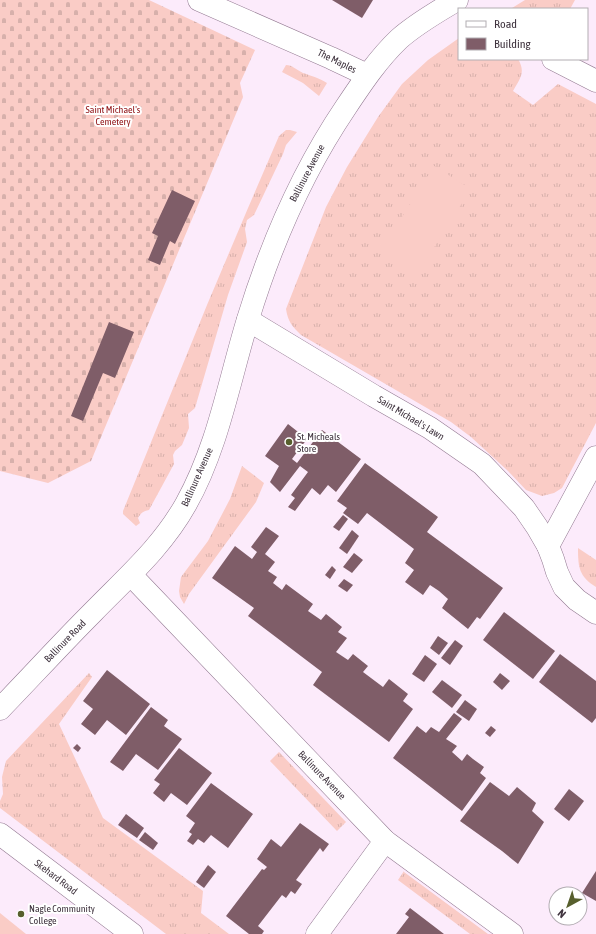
<svg xmlns="http://www.w3.org/2000/svg" width="596" height="934" viewBox="0 0 596 934" font-family="'Asap Condensed',sans-serif">
<defs>
<pattern id="grass-tufts" width="24" height="20" patternUnits="userSpaceOnUse"><rect width="24" height="20" fill="#faccc6"/><path d="M3 7l-1-3M5 7V3M7 7l1-3M15 17l-1-3M17 17v-4M19 17l1-3" fill="none" stroke="#d7b0ab"/></pattern>
<pattern id="cemetery-stones" width="16" height="16" patternUnits="userSpaceOnUse"><rect width="16" height="16" fill="#faccc6"/><path d="M2 7V4a2 2 0 0 1 4 0v3zM10 15v-3a2 2 0 0 1 4 0v3z" fill="#d7b0ab"/></pattern>
</defs>
<rect width="100%" height="100%" fill="#fcebfb"/>
<g fill="url(#grass-tufts)">
<path d="M525 0H575L570 9H513L512 8Z"/>
<path d="M459 38V59H518C526 72 520 79 513 91L533 105 558 84 596 104V423L562 488 554 493 542 496 526 490 508 471 471 437 451 422 301 335C292 326 288 322 286 309L326 207 347 167 378 117 402 84 428 60Z"/>
<path d="M286 65C292 65 297 70 303 73 312 76 319 78 327 83L319 96 303 83 282 72Z"/>
<path d="M286 130H290L297 132 286 145 283 154 254 215 247 220 245 229 247 242 228 295 195 408 188 414 189 428 182 445 175 451 173 455 174 464 149 510C143 511 141 513 138 518L140 523 136 526 123 514V511L207 305 248 208 279 136Z"/>
<path d="M242 466 264 483 256 502 189 594 184 604 180 597 179 591 181 577 208 541 230 499Z"/>
<path d="M578 548 596 560V587C579 577 578 567 578 548Z"/>
<path d="M89 673 92 677 59 724 103 818 203 891 201 913 229 934H166L0 808V801L3 794 2 777 6 761Z"/>
<path d="M279 752 346 822 337 831 270 761Z"/>
<path d="M404 871V872L488 934H470L398 880Z"/>
</g>
<path fill="url(#cemetery-stones)" d="M0 0H149L255 50 240 83 243 97 91 461 48 483 0 471Z"/>
<g fill="#faccc6">
<path d="M434 166 471 189 416 276 380 252Z"/>
<path d="M0 913 26 934H0Z"/>
</g>
<g fill="#7f5d68">
<path d="M332 0H373L362 18Z"/>
<path d="M172 190 195 201 175 244 170 241 160 265 148 260 158 236 152 233Z"/>
<path d="M109 322 134 332 115 378 103 373 83 421 71 416Z"/>
<path d="M288 424 307 439 292 459 297 463 322 430 361 459 336 492 328 485 320 495 312 488 295 511 288 507 295 498 291 495 308 472 300 466 280 492 270 482 279 466 265 456Z"/>
<path d="M365 463 438 517 427 532 503 588 480 619 477 617 468 629 442 608 448 599 439 591 430 585 423 595 405 582 414 570 405 563 414 549 367 513 358 524 343 513 347 508 337 501Z"/>
<path d="M343 515 348 519 339 531 333 527Z"/>
<path d="M266 527 279 536 265 554 275 562 268 571 277 577 273 583 282 590 286 584 313 604 308 611 321 620 326 614 342 627 338 632 347 638 336 652 348 660 353 654 368 666 363 672 383 687 389 679 408 694 403 701 413 709 389 742 313 685 322 672 248 616 254 608 212 578 235 546 252 559 257 552 251 547Z"/>
<path d="M352 530 359 536 347 554 339 548Z"/>
<path d="M354 553 363 560 352 573 343 567Z"/>
<path d="M332 566 336 570 330 579 325 575Z"/>
<path d="M344 579 353 585 347 592 338 586Z"/>
<path d="M504 612 555 651 533 679 483 640Z"/>
<path d="M438 636 448 643 439 655 430 648Z"/>
<path d="M455 640 463 646 450 665 441 658Z"/>
<path d="M560 654 596 681V718L592 723 539 682Z"/>
<path d="M425 655 437 664 424 682 412 674Z"/>
<path d="M107 670 150 704 126 735 107 720 95 735 81 724 93 709 83 701Z"/>
<path d="M500 673 510 681 502 690 493 682Z"/>
<path d="M442 680 462 695 452 708 432 692Z"/>
<path d="M465 700 477 709 469 721 456 712Z"/>
<path d="M151 707 168 720 164 726 182 739 158 770 136 754 123 771 110 762Z"/>
<path d="M454 713 462 719 446 739 457 746 452 752 462 761 467 754 473 759 484 767 480 773 486 778 462 811 393 758 417 726 426 733 431 727 439 732Z"/>
<path d="M491 726 496 730 490 737 485 733Z"/>
<path d="M77 744 81 748 78 752 73 748Z"/>
<path d="M179 748 212 773 187 805 171 793 164 802 153 793 160 784 154 780Z"/>
<path d="M490 782 509 796 517 787 536 803 532 811 544 822 518 864 502 851 460 821Z"/>
<path d="M211 783 253 814 228 848 211 835 204 843 198 839 193 845 187 841 192 834 189 832 195 823 186 816Z"/>
<path d="M569 789 584 801 569 821 554 809Z"/>
<path d="M126 814 144 828 137 838 118 825Z"/>
<path d="M300 823 329 844 323 852 320 848 296 880 302 884 295 894 291 891 286 898 282 895 258 926 264 931 262 934H249L226 916 262 869 264 870 267 867 257 859 271 839 281 847Z"/>
<path d="M145 832 158 843 153 850 139 840Z"/>
<path d="M208 865 216 872 204 888 196 882Z"/>
<path d="M596 871V901L582 893Z"/>
<path d="M410 908 444 934H396L409 917 405 914Z"/>
</g>
<g fill="none" stroke-linecap="round" stroke-linejoin="round">
<g stroke="#927991" stroke-width="23">
<g id="minor">
<path d="M199 0 331 58 367 75"/>
<path d="M553 59 596 81"/>
<path d="M248 320 374 396 430 428 482 464 524 508 537 527 548 546 553 559 557 572 564 587 577 600 596 613"/>
<path d="M548 546 596 457"/>
<path d="M131 575 385 841 512 934"/>
<path d="M0 709C31 677 61 644 93 612 127 577 162 547 186 504 218 447 229 381 248 319 271 244 302 172 346 107 362 83 378 59 399 39 417 23 437 12 457 0"/>
<path d="M317 934 385 841"/>
</g>
</g>
<g stroke="#927991" stroke-width="23">
<path id="tertiary" d="M0 834 132 934"/>
</g>
<use href="#minor" stroke="#fff" stroke-width="22"/>
<use href="#tertiary" stroke="#fff" stroke-width="22"/>
</g>
<g fill="#575f2d" stroke="#fff" stroke-width="1.5">
<circle cx="289" cy="442" r="4"/>
<circle cx="21" cy="914" r="4"/>
</g>
<g text-anchor="middle" dominant-baseline="central" stroke-width="4" stroke-linejoin="round" paint-order="stroke">
<g font-size="10" fill="#3f333e" stroke="#fff">
<text transform="translate(337 61) rotate(26)">The Maples</text>
<text transform="translate(307 173) rotate(-62)">Ballinure Avenue</text>
<text transform="translate(411 418) rotate(31)">Saint Michael's Lawn</text>
<text transform="translate(197 477) rotate(-66)">Ballinure Avenue</text>
<text transform="translate(65 641) rotate(-46)">Ballinure Road</text>
<text transform="translate(322 775) rotate(46)">Ballinure Avenue</text>
<text transform="translate(56 877) rotate(37)">Skehard Road</text>
</g>
<g font-size="10" fill="#901215" stroke="#fff">
<text x="113" y="109">Saint Michael's<tspan x="113" dy="12">Cemetery</tspan></text>
</g>
<g font-size="10" fill="#3f333e" stroke="#fff" text-anchor="start">
<text x="297" y="436">St. Micheals<tspan x="297" dy="12">Store</tspan></text>
<text x="29" y="908">Nagle Community<tspan x="29" dy="12">College</tspan></text>
</g>
</g>
<rect x="458" y="8" width="130" height="52" fill="#ffffff" stroke="#b2adb2"/>
<rect x="466" y="21" width="20" height="6" fill="#ffffff" stroke="#b2adb2"/>
<text x="494" y="28" font-size="12" fill="#3f333e">Road</text>
<rect x="466" y="38" width="20" height="12" fill="#7f5d68" stroke="#b2adb2"/>
<text x="494" y="48" font-size="12" fill="#3f333e">Building</text>
<g transform="translate(568 906) rotate(220)"><circle r="19" fill="#ffffff" stroke="#b2adb2"/>
<path d="M0-3L7 15L0 10L-7 15Z" fill="#575f2d"/>
<text y="-6" font-size="11" font-weight="bold" text-anchor="middle" fill="#3f333e">N</text>
</g>
</svg>
